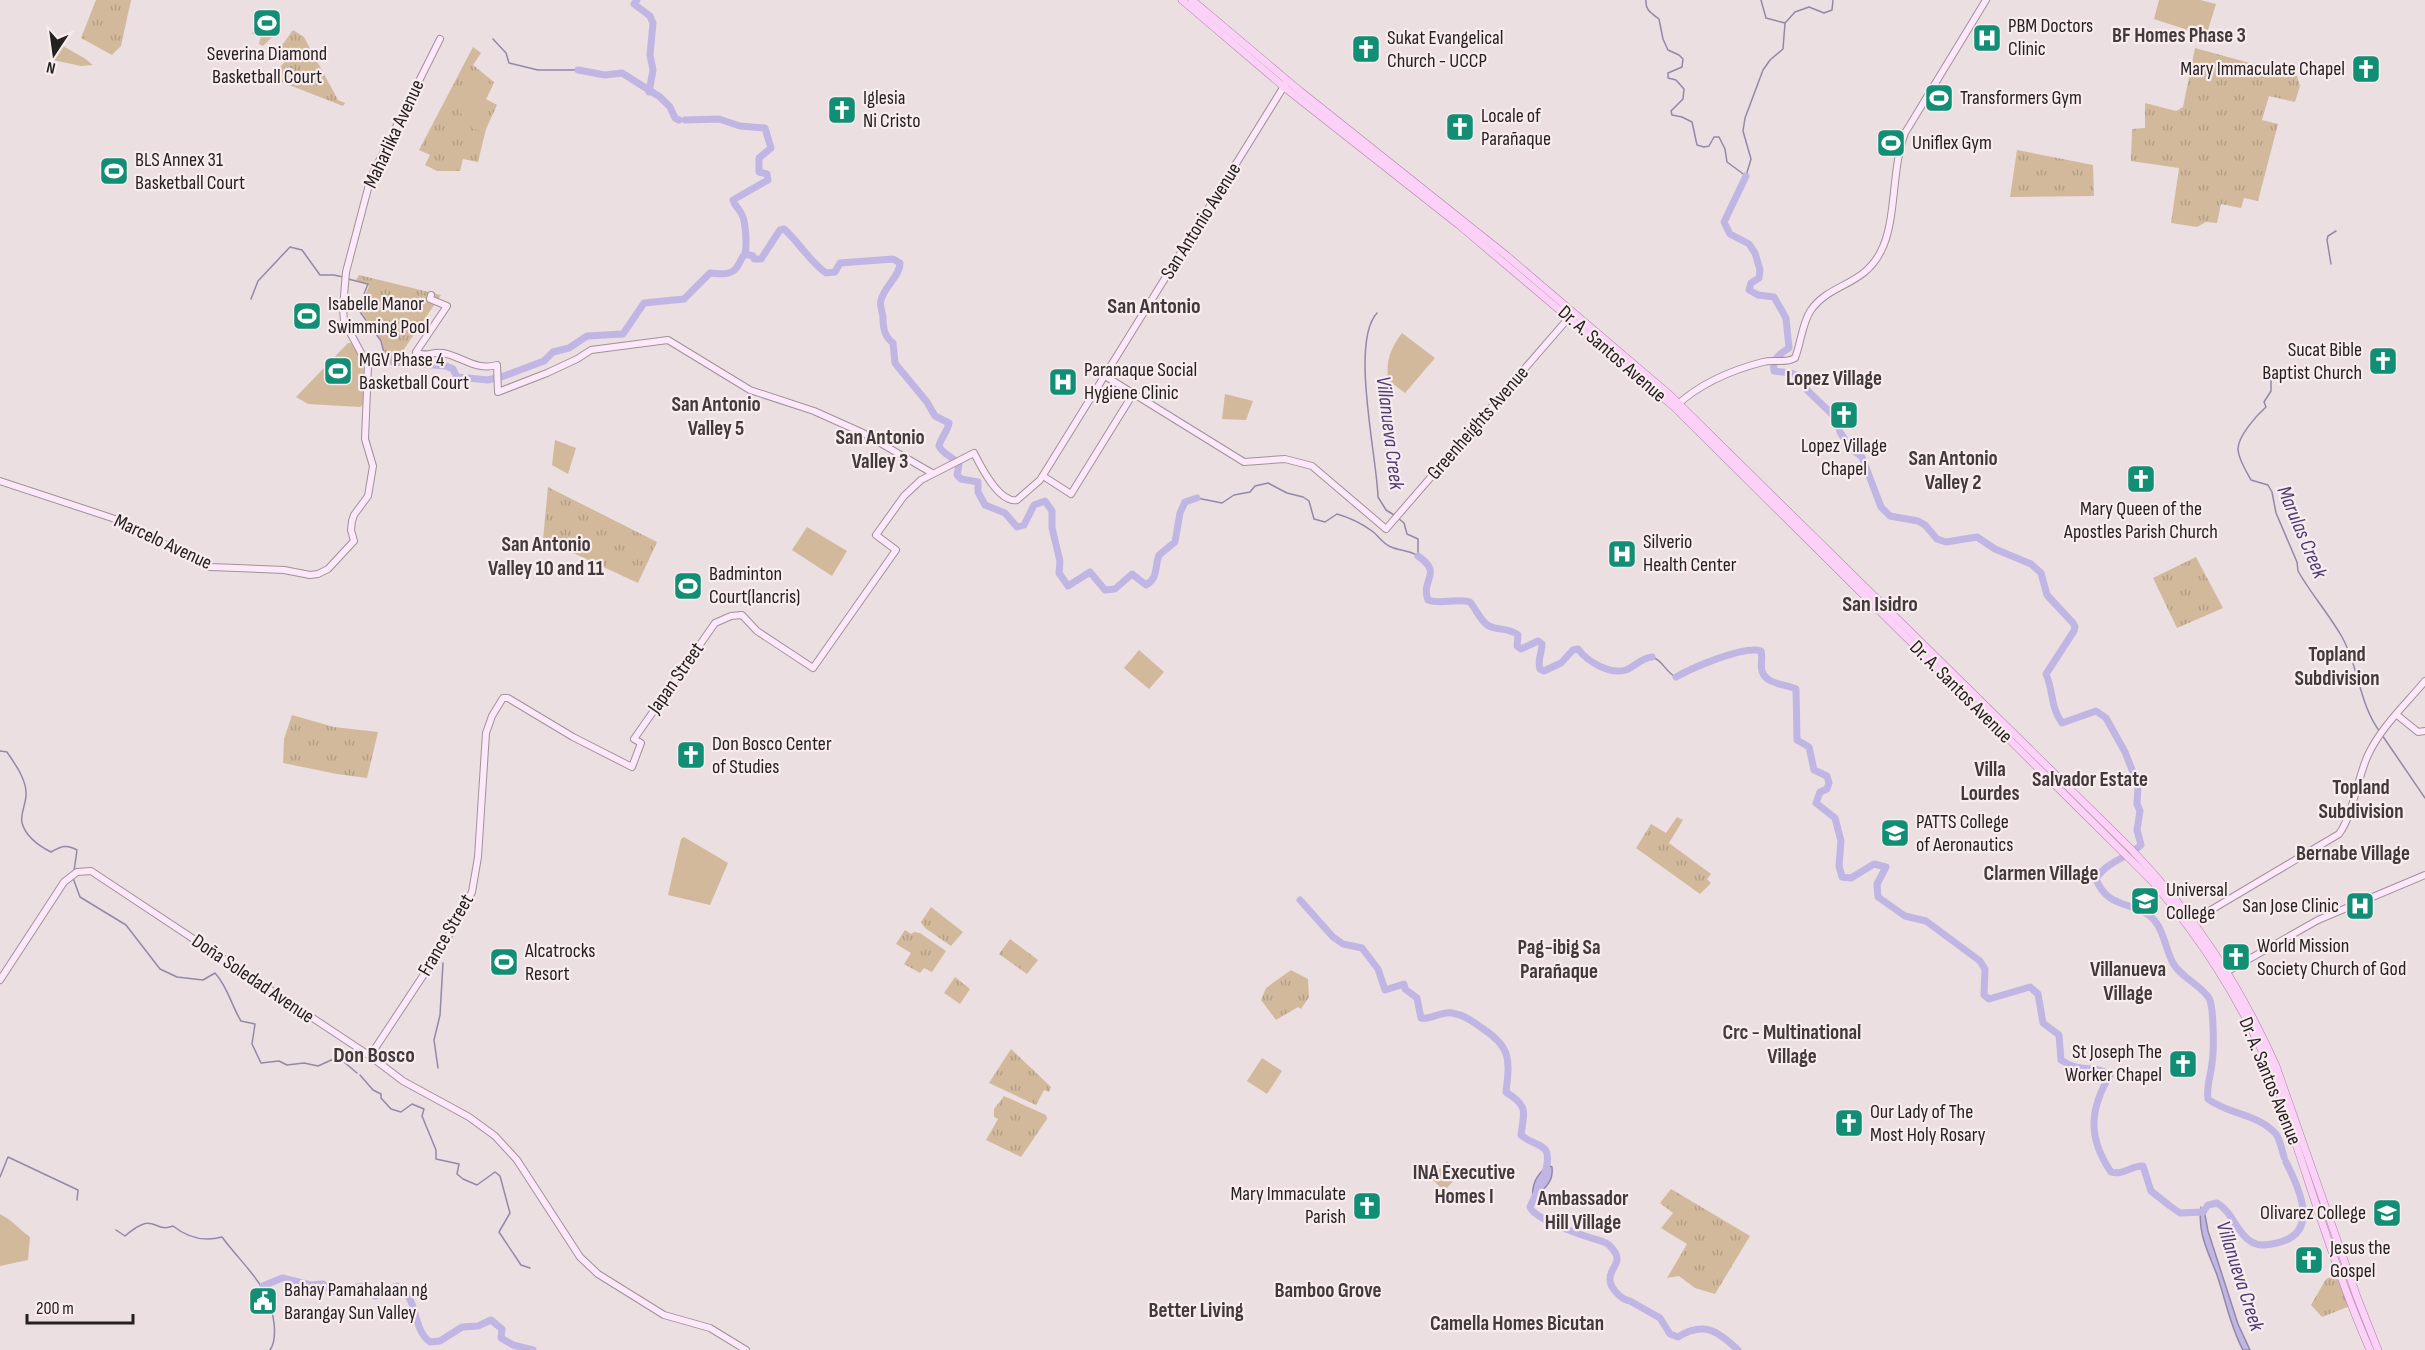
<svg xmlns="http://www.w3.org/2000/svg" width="2425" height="1350" viewBox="0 0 2425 1350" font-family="'Sofia Sans Condensed',sans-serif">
<defs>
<pattern id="grass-tufts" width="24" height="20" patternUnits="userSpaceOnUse" patternTransform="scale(1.5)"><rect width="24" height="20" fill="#d2b99c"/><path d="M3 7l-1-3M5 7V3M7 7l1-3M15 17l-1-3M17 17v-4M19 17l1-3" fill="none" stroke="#b49f86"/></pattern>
</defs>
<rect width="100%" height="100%" fill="#ebdfe1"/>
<g fill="url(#grass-tufts)">
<path d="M96 0H131L121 46 112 55 81 38Z"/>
<path d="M293 30 304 37 338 100 345 103 343 106 271 78 288 58 280 48Z"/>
<path d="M473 47 481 53 473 65 494 82 486 99 497 105 486 129 478 162 463 159 460 171H437L425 165 430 155 419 150Z"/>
<path d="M2195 48 2297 76 2300 86 2295 102 2269 96 2262 120 2278 124 2258 201 2244 198 2241 208 2221 204 2217 223 2206 222 2197 227 2171 223 2179 168 2131 161 2132 129 2145 128V103L2176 111 2183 107Z"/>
<path d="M2017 150 2093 165 2094 196 2010 197Z"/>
<path d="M359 275 441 295 396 361 386 359 382 342 360 309 369 286 356 280Z"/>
<path d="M548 487 657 542 638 583 543 539Z"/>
<path d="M2196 557 2223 608 2177 628 2153 578Z"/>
<path d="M292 715 334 727 378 732 367 778 337 774 283 763 284 739Z"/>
<path d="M1677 817 1683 820 1669 843 1711 874 1707 879 1711 883 1700 894 1636 848 1651 824 1666 833Z"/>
<path d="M931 907 963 932 951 946 925 928 921 922Z"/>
<path d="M905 930 911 934 914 932 920 933 946 951 932 972 924 968 920 973 904 964 911 953 896 944Z"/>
<path d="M1010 939 1038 960 1027 974 999 954Z"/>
<path d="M1291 970 1308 979 1309 997 1301 1009 1298 1007 1276 1020 1261 1000 1266 988Z"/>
<path d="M955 977 970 989 960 1004 944 993Z"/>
<path d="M1011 1049 1051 1087 1049 1092 1044 1090 1036 1105 989 1083Z"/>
<path d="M1004 1096 1046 1115 1047 1119 1021 1157 986 1140 998 1119 994 1117V1109Z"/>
<path d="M1447 1161 1460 1174 1444 1191 1431 1178Z"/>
<path d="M1671 1189 1750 1236 1715 1294 1695 1288 1679 1276 1667 1278 1687 1244 1661 1228 1673 1213 1660 1203Z"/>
<path d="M2339 1274 2350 1306 2322 1317 2311 1305 2326 1279Z"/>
</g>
<g fill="#d2b99c">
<path d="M2159 0H2200L2216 4 2206 36 2154 19Z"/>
<path d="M259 14 278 18 275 34 263 46 259 44 261 36 252 34Z"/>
<path d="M56 42 84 58 93 65 81 66 53 60Z"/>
<path d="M476 77 493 85 475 121 486 125 484 132 471 128 474 120 458 112Z"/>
<path d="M1402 333 1435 358 1405 393 1388 380C1386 360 1390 349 1402 333Z"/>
<path d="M348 343H351C367 366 365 377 364 404L360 407 308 404 296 397Z"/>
<path d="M1225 394 1253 401 1246 420 1222 419Z"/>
<path d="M555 440 576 448 568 474 552 465Z"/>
<path d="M807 527 847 551 832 576 792 550Z"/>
<path d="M1139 650 1164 672 1149 689 1124 668Z"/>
<path d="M684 837 728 863 710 905 668 895 681 839Z"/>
<path d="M1262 1058 1282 1071 1267 1094 1247 1081Z"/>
<path d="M0 1214C12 1220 19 1229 30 1237L28 1260 0 1266Z"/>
</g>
<g fill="#c0b5e3" stroke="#9289a9" stroke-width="1.5">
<path d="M1548 1165 1552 1167C1554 1184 1542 1189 1533 1201 1531 1184 1536 1176 1548 1165Z"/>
<path d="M2201 1208 2205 1215 2208 1231 2238 1324 2250 1350H2243C2230 1326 2226 1301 2217 1275 2209 1254 2197 1232 2201 1208Z"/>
</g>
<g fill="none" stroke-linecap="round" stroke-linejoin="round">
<g stroke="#9289a9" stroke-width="1.5">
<path d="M1646 0C1645 10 1651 13 1659 19L1663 39 1668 50 1679 55 1683 59 1682 67 1668 73V78L1676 80 1684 89 1683 99 1671 111 1672 115 1682 117 1692 122 1697 145 1704 147 1709 146 1714 137H1719L1725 149 1727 162 1746 176 1751 159 1743 131 1745 118 1763 70 1770 60 1783 49 1785 23 1795 12 1809 7 1824 13 1832 10 1833 0"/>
<path d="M1761 0 1766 18 1785 23"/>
<path d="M493 39 506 53 509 63 538 70H578"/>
<path d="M2331 264 2327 240 2328 236 2336 231"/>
<path d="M348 279 368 284 358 309 381 341 386 361 393 362"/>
<path d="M251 299 258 281 290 247 302 250 320 275H334L343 277"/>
<path d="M1377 313C1350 342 1377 457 1378 497L1386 510 1394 515"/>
<path d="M2271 378V391L2264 402 2266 407C2257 415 2237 437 2238 450 2239 460 2246 471 2251 480L2268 485 2272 492 2276 513 2297 562 2298 571C2311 594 2329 614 2342 637 2359 667 2359 704 2380 732"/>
<path d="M1197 498 1222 503 1234 495 1250 492 1255 486 1268 483 1287 493 1303 497 1309 501 1314 519 1325 522 1337 514C1351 518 1361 523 1372 531 1379 536 1382 543 1391 547 1400 551 1410 550 1418 556V539L1407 534 1404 523 1398 518"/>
<path d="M1652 657C1663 660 1666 673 1676 677"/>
<path d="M2382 735 2425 798"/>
<path d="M0 751 7 752C15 764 27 780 26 795 26 804 20 814 22 823 26 837 39 846 51 852 61 846 67 844 77 850L74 871"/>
<path d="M73 878 80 897 126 925 160 969 177 977 203 980 215 973C228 987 231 1005 241 1021L255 1024 252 1044 261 1063 279 1061 287 1065 304 1063 318 1066 338 1057 357 1073"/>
<path d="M438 1068 434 1040 440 1015 443 963"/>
<path d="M360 1075 373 1090 381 1094V1098L391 1109 401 1112 412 1104 424 1109 422 1116 436 1150V1159L459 1164 457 1174 463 1179 477 1185 495 1172 500 1176 510 1213 499 1232 521 1265 530 1268"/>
<path d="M0 1177 8 1157 78 1190 77 1200"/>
<path d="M116 1230 125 1236C156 1209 152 1234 173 1226 188 1238 204 1242 222 1237 244 1267 270 1285 274 1323 275 1332 275 1343 270 1350"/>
</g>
<g stroke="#c0b5e3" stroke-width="7">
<path d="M637 0 634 4 650 16 653 23 650 55 653 70 649 92"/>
<path d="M578 70 605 75 622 73 660 97 670 107 675 118 679 120"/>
<path d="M685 120 719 119 740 126 765 128 771 148 759 158V172L767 174 768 180 733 200C735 207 738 207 741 213 746 220 747 245 745 254"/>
<path d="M1746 176 1724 222 1730 234 1749 244 1755 253 1760 270 1759 278 1751 283 1749 290 1758 295 1774 297 1786 318 1789 348C1779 355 1772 358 1774 371L1791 373 1803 378 1807 390 1837 419 1840 432 1851 449 1862 457 1881 507 1890 516 1918 521 1925 525 1937 539 1946 542 1977 537 1995 549 2031 564 2041 573 2047 595 2073 623 2075 627 2074 631 2046 674C2054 693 2050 706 2062 723L2096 711 2106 718 2125 752 2138 785 2137 804 2140 811 2137 830 2141 845C2127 858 2106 862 2096 879 2108 910 2134 901 2151 917 2164 928 2165 949 2173 963 2181 978 2200 984 2209 998 2214 1007 2214 1051 2212 1063 2211 1075 2206 1086 2208 1099 2229 1115 2257 1113 2276 1134 2280 1140 2282 1150 2284 1157"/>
<path d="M393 362 446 366 453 369 457 377 488 380 504 376 544 361 553 352 569 348 587 336 623 334 644 303 684 299 710 273C720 274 731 276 737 267 741 261 741 258 745 254L753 256 754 259H761L780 230 784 229C799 242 809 261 826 273L835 272 840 263 893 259 900 263C900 276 884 287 881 300 879 306 883 312 883 318 883 329 885 337 893 343L895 363 898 367 927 402 935 416 949 423C948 431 941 437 939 446 943 455 953 456 959 465L957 475 961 479 978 482V492L985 505 1005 513 1017 527 1024 525 1034 505 1045 501 1052 511V528L1060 561 1059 573 1068 586 1090 572 1105 590 1115 589 1132 574 1146 585C1159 577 1154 568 1159 555L1175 542 1180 513 1185 502 1197 498"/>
<path d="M1418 556C1444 574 1420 579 1428 600 1441 605 1456 598 1470 602 1476 609 1481 622 1489 626 1499 631 1508 627 1518 635L1517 646 1521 649 1538 641 1542 644C1542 654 1537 659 1540 669L1544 671 1561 663 1573 650 1578 649C1587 661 1609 675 1626 670 1636 666 1641 658 1652 657"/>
<path d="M1676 677C1692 668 1744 645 1761 651 1763 658 1760 665 1762 671 1766 685 1786 684 1796 689L1797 740 1809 747 1814 770 1827 776 1829 783 1827 789 1820 792 1816 803 1835 818 1841 841 1839 866 1842 877 1851 878 1874 864 1886 867 1877 884 1878 897 1905 916 1926 921 1980 961 1985 969 1984 995 1989 999 2030 987 2038 994 2043 1023 2059 1035 2061 1060C2081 1074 2095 1064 2110 1075 2089 1110 2088 1138 2111 1172 2123 1176 2132 1165 2143 1166L2151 1191 2170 1206 2180 1213 2203 1212"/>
<path d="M1300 900 1333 937 1343 944 1362 948 1378 969 1385 990 1404 984 1405 989 1417 998 1421 1018C1431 1020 1441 1011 1452 1013 1464 1015 1472 1021 1482 1028 1511 1047 1510 1059 1506 1092 1529 1107 1524 1111 1521 1135 1538 1149 1554 1141 1545 1173"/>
<path d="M1536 1194 1530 1207C1533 1218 1579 1234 1591 1238 1597 1240 1604 1241 1609 1245 1626 1262 1611 1265 1610 1278 1609 1288 1622 1300 1630 1301L1660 1318 1670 1334 1678 1337C1704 1321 1718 1331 1738 1350"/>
<path d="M2203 1212 2208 1205 2217 1203C2233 1212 2236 1232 2250 1241 2259 1247 2267 1245 2277 1243 2321 1233 2299 1189 2286 1162"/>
<path d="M263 1286 282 1278 311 1285 323 1284C339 1300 345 1287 365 1286L375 1296 397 1286C420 1298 411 1328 430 1342L440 1341 462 1327 478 1326 491 1320 502 1329 501 1338 513 1345 533 1350"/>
</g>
<g stroke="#9e9395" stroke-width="8">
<g id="secondary">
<path d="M431 295 430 299 447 306 416 352C425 358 433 351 443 353 463 357 476 371 497 365L498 392 547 373 577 359 591 350 668 340 750 390 814 411 863 433 932 473"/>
<path d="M1105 376 1244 462 1285 459 1312 466 1386 529 1572 314"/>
<path d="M1677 405C1701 383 1732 370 1763 362 1774 359 1785 364 1795 358 1801 343 1802 323 1811 310 1830 283 1864 286 1881 251 1897 220 1891 169 1905 133L1986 0"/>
<path d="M1043 476 1071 494 1133 394"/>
<path d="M0 481 115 519 210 567 284 570 310 575 318 574 328 569 354 541 351 530 352 521 354 515 368 496 373 466 365 439 368 366 344 321 343 308 346 272 371 177 440 39"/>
<path d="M2397 715 2418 732 2425 731"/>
<path d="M2189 923 2339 834C2353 815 2357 779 2368 755 2381 727 2406 704 2425 681"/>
<path d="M2228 971 2318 920 2425 875"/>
<path d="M0 980 64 882 77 872 91 871 370 1056 403 1081 469 1117 495 1136 517 1160 580 1257 598 1274 664 1315 710 1328 746 1350"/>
<path d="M370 1056 444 944 472 892 478 857 486 733 492 716 503 698H508L573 737 632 767 641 743 634 739 715 623 731 616 742 615 757 631 813 668 896 550 876 535 904 496 921 480 974 453C981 467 999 503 1017 500L1040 480 1286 83"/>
</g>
</g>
<g stroke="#ae7fa8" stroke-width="8">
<g id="primary">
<path d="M1182 0 1284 87 1459 225 1673 406 2153 882C2203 942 2237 994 2269 1066 2280 1091 2287 1118 2296 1144 2319 1213 2341 1284 2370 1350"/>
<path d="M1192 0 1300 91 1507 256 1670 395 2131 849C2194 915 2239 983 2276 1066L2357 1297 2378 1350"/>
</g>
</g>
<use href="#secondary" stroke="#fde8fb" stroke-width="6"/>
<use href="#primary" stroke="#fbd1f7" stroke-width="7"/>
</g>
<defs>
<g id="stadium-square" transform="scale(1.5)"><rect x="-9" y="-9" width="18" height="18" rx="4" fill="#118e73" stroke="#f8ecef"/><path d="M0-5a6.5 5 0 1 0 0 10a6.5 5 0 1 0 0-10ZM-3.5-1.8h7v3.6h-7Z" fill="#fff"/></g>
<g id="hospital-square" transform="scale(1.5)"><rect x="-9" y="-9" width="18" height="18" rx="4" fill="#118e73" stroke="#f8ecef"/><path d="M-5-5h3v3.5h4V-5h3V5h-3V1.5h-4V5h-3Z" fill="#fff"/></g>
<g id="church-square" transform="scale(1.5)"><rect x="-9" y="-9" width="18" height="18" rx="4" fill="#118e73" stroke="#f8ecef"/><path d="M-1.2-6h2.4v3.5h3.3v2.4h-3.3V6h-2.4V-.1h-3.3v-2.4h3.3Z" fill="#fff"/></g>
<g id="university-square" transform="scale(1.5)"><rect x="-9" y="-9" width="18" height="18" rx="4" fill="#118e73" stroke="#f8ecef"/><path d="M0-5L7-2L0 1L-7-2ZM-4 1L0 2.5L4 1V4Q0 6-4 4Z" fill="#fff"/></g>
<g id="civic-square" transform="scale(1.5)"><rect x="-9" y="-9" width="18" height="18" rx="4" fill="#118e73" stroke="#f8ecef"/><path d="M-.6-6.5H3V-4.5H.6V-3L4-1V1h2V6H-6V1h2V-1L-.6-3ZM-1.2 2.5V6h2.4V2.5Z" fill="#fff"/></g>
</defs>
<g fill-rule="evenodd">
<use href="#stadium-square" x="267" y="23"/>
<use href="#hospital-square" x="1987" y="38"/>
<use href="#church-square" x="1366" y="49"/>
<use href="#church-square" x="2366" y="69"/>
<use href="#stadium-square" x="1939" y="98"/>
<use href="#church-square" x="842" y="110"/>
<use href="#church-square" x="1460" y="127"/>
<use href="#stadium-square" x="1891" y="143"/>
<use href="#stadium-square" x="114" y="171"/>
<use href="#stadium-square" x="307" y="316"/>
<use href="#church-square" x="2383" y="361"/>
<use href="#stadium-square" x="338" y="371"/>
<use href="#hospital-square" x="1063" y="382"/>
<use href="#church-square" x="1844" y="415"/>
<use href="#church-square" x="2141" y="479"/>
<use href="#hospital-square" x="1622" y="554"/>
<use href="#stadium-square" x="688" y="586"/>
<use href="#church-square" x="691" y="755"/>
<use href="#university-square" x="1895" y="833"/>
<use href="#university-square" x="2145" y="901"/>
<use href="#hospital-square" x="2360" y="906"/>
<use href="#church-square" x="2236" y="957"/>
<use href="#stadium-square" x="504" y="962"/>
<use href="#church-square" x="2183" y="1064"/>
<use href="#church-square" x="1849" y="1123"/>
<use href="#church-square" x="1367" y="1206"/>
<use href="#university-square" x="2387" y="1213"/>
<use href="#church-square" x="2309" y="1260"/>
<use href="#civic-square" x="263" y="1301"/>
</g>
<g text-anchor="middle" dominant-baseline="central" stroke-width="4.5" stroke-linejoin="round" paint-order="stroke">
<g font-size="20" fill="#252121" stroke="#f8ecef" text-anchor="start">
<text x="2008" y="26">PBM Doctors<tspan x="2008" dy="23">Clinic</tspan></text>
<text x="1387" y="38">Sukat Evangelical<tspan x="1387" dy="23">Church - UCCP</tspan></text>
<text x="267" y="54" text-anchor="middle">Severina Diamond<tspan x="267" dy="23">Basketball Court</tspan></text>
<text x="2345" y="69" text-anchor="end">Mary Immaculate Chapel</text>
<text x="863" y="98">Iglesia<tspan x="863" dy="23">Ni Cristo</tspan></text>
<text x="1960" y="98">Transformers Gym</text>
<text x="1481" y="116">Locale of<tspan x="1481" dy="23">Parañaque</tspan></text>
<text x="1912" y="143">Uniflex Gym</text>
<text x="135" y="160">BLS Annex 31<tspan x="135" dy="23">Basketball Court</tspan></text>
<text x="328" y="304">Isabelle Manor<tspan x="328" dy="23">Swimming Pool</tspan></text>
<text x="2362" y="350" text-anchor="end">Sucat Bible<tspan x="2362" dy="23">Baptist Church</tspan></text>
<text x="359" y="360">MGV Phase 4<tspan x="359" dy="23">Basketball Court</tspan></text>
<text x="1084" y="370">Paranaque Social<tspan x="1084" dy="23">Hygiene Clinic</tspan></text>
<text x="1844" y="446" text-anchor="middle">Lopez Village<tspan x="1844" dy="23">Chapel</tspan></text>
<text x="2141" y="509" text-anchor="middle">Mary Queen of the<tspan x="2141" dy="23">Apostles Parish Church</tspan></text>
<text x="1643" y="542">Silverio<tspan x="1643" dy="23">Health Center</tspan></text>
<text x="709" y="574">Badminton<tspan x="709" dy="23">Court(lancris)</tspan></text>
<text x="712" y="744">Don Bosco Center<tspan x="712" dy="23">of Studies</tspan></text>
<text x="1916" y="822">PATTS College<tspan x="1916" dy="23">of Aeronautics</tspan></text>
<text x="2166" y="890">Universal<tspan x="2166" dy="23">College</tspan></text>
<text x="2339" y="906" text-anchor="end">San Jose Clinic</text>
<text x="2257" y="946">World Mission<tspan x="2257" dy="23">Society Church of God</tspan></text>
<text x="525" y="951">Alcatrocks<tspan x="525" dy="23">Resort</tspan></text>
<text x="2162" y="1052" text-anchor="end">St Joseph The<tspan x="2162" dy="23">Worker Chapel</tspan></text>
<text x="1870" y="1112">Our Lady of The<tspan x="1870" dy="23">Most Holy Rosary</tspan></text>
<text x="1346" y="1194" text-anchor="end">Mary Immaculate<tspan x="1346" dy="23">Parish</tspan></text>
<text x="2366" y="1213" text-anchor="end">Olivarez College</text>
<text x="2330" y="1248">Jesus the<tspan x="2330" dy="23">Gospel</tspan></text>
<text x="284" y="1290">Bahay Pamahalaan ng<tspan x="284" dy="23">Barangay Sun Valley</tspan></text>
</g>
<g font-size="20" fill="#252121" stroke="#f8ecef">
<text transform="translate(394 134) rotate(-65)">Maharlika Avenue</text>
<text transform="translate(1201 221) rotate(-58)">San Antonio Avenue</text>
<text transform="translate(1612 354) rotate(41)">Dr. A. Santos Avenue</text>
<text transform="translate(1478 423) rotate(-49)">Greenheights Avenue</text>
<text transform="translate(163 542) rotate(25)">Marcelo Avenue</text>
<text transform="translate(676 678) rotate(-55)">Japan Street</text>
<text transform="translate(1961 692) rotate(45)">Dr. A. Santos Avenue</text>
<text transform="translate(446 935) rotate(-60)">France Street</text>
<text transform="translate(253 979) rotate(34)">Doña Soledad Avenue</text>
<text transform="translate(2270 1081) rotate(68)">Dr. A. Santos Avenue</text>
</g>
<g font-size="21" font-weight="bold" fill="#42393b" stroke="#f8ecef">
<text x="2179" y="35">BF Homes Phase 3</text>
<text x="1834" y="378">Lopez Village</text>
<text x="716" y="404">San Antonio<tspan x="716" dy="24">Valley 5</tspan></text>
<text x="880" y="437">San Antonio<tspan x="880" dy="24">Valley 3</tspan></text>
<text x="1953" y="458">San Antonio<tspan x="1953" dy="24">Valley 2</tspan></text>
<text x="546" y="544">San Antonio<tspan x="546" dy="24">Valley 10 and 11</tspan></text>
<text x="2337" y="654">Topland<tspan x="2337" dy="24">Subdivision</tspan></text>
<text x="1990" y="769">Villa<tspan x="1990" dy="24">Lourdes</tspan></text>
<text x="2090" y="779">Salvador Estate</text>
<text x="2361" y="787">Topland<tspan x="2361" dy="24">Subdivision</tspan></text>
<text x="2353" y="853">Bernabe Village</text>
<text x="2041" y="873">Clarmen Village</text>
<text x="1559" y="947">Pag-ibig Sa<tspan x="1559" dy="24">Parañaque</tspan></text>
<text x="2128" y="969">Villanueva<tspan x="2128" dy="24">Village</tspan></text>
<text x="1792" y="1032">Crc - Multinational<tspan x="1792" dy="24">Village</tspan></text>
<text x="1464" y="1172">INA Executive<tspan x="1464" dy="24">Homes I</tspan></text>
<text x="1583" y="1198">Ambassador<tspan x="1583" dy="24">Hill Village</tspan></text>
<text x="1328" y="1290">Bamboo Grove</text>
<text x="1196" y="1310">Better Living</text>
<text x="1517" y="1323">Camella Homes Bicutan</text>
</g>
<g font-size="21" font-style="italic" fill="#4d3b75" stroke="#f8ecef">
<text transform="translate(1390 433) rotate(83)">Villanueva Creek</text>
<text transform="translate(2302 532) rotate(67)">Marulas Creek</text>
<text transform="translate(2240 1276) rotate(72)">Villanueva Creek</text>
</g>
<g font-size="22" font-weight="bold" fill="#42393b" stroke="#f8ecef">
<text x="1154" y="306">San Antonio</text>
<text x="1880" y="604">San Isidro</text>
<text x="374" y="1055">Don Bosco</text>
</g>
</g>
<g transform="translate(54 54) rotate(193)" stroke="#f8ecef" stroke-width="4.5" paint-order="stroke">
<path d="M0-4.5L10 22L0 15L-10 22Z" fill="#252121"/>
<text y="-9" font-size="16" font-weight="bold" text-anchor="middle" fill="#252121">N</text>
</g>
<path d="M27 1314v9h106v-9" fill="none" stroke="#252121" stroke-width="3"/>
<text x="36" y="1314" font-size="18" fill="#252121" stroke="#f8ecef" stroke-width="4.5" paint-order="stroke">200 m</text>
</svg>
